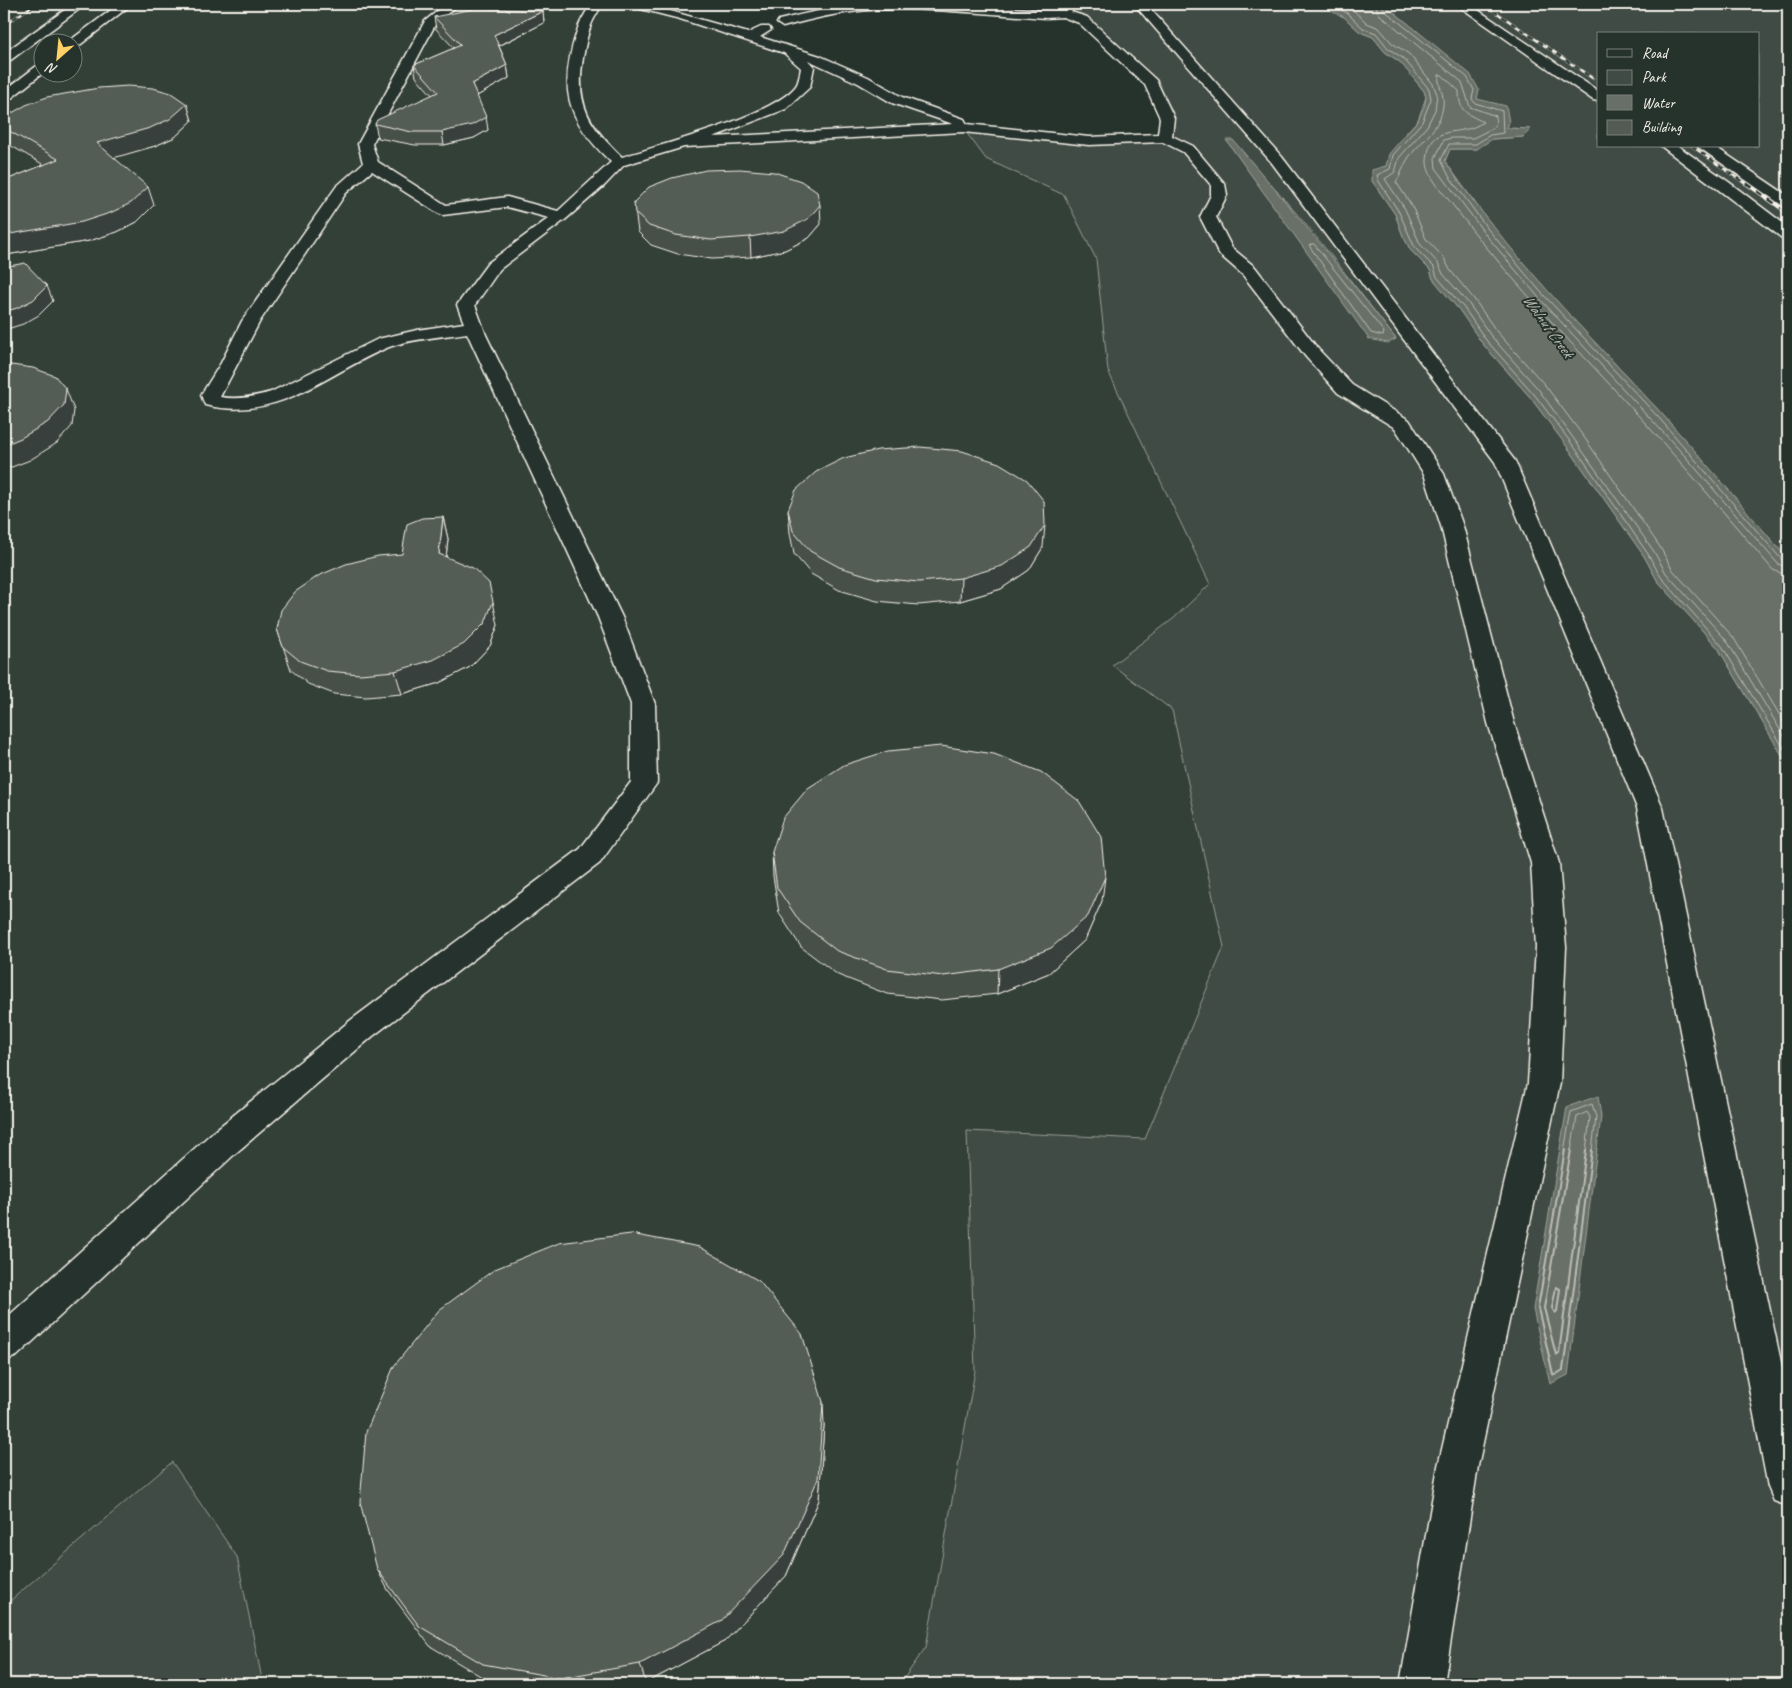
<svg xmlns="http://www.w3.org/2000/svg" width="1792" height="1688" viewBox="0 0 1792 1688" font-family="Caveat,sans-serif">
<rect width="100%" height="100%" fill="#26332d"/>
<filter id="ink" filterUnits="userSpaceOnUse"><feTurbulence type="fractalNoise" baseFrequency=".02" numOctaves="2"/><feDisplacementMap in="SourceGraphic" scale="10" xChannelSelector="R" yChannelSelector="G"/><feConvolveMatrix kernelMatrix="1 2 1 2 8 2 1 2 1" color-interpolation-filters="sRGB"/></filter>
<g filter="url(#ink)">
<path fill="#333f39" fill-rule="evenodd" d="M4 4H633L684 17 816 59 959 122 986 159 1064 194 1096 259 1108 371 1210 584 1173 619 1112 665 1172 710 1224 947 1145 1139 967 1131 975 1371 926 1647 900 1684H263L237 1557 172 1462 4 1606ZM42 42H72V72H42Z"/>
<g fill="#414b45" stroke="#9a9e96" fill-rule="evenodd">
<path d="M1071 4H1323L1325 7 1344 17 1360 32 1373 37 1385 52 1400 62 1424 91 1426 97 1418 120 1403 136 1386 166 1372 181 1395 214 1403 236 1411 251 1430 270 1433 279 1460 311 1482 343 1530 397 1571 452 1644 556 1657 580 1718 648 1788 765V1684H900L926 1647 975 1371 967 1131 1145 1139 1224 947 1172 710 1112 665 1173 619 1210 584 1108 371 1096 259 1064 195 986 159 963 128 1090 142 1165 138 1167 118 1151 84 1083 20 1064 13ZM1227 141C1291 199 1343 271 1396 339L1292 230Z"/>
<path d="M1384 4H1788V559L1663 415 1543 287 1491 225 1445 161 1450 149H1477L1492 139 1523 137 1531 129 1507 128 1477 99 1417 31ZM1598 34H1758V146H1598Z"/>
<path d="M172 1462 237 1557 263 1684H4V1606Z"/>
</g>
<g fill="#676f68" stroke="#9fa39b">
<path d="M1323 4H1384L1470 74 1479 90 1477 99 1506 106 1509 122 1507 128 1531 129 1523 137 1492 139 1477 149H1450L1445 161C1508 254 1586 332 1662 414 1705 461 1746 511 1788 559V765L1718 648 1657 580 1644 556 1571 452 1530 397 1482 343 1460 311 1433 279 1430 270 1411 251 1403 236 1395 214 1372 181V170L1386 166 1389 154 1418 120 1424 107 1426 97 1424 91 1400 62 1385 52 1373 37 1360 32 1344 17 1333 12Z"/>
<path d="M1226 140H1233C1289 205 1343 271 1396 339L1388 343 1369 339Z"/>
<path d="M1598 1096 1601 1117 1568 1375 1550 1384 1533 1309 1567 1107Z"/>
</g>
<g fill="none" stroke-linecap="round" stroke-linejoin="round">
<g stroke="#bcbdb5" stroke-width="1">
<path d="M1330 4 1347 13 1363 28 1376 33 1388 48 1404 59 1429 89 1431 99 1422 122 1393 155 1390 169 1377 175 1378 180 1399 212 1415 248 1434 267 1437 277 1464 308 1486 340 1534 394 1575 448 1648 554 1661 577 1722 646 1788 755"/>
<path d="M1342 4 1351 8 1367 23 1379 28 1392 43 1409 54 1433 84 1437 94 1435 110 1427 126 1399 158 1395 172 1385 179 1405 209 1420 244 1438 263 1443 274 1469 304 1491 336 1539 390 1653 550 1666 573 1727 641 1788 743"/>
<path d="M1375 4 1379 14 1462 82 1470 107 1496 116 1495 127 1473 138H1451L1444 140 1435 158 1436 168 1486 235 1540 299 1685 456 1778 564 1788 568"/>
<path d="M1382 4 1384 10 1467 77 1474 90 1472 99 1475 103 1502 111 1503 133 1490 135 1476 144H1449L1441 160 1449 176 1487 228 1539 290 1659 418 1782 560 1788 562"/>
<path d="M1311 244H1314L1384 332 1383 336 1371 333 1310 247Z"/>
<path d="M1788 576 1773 570C1737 528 1701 485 1664 444 1594 365 1519 292 1455 208 1446 195 1426 177 1427 160 1430 120 1461 139 1483 122 1466 113 1459 112 1459 91L1442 75H1439C1437 84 1445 94 1443 106 1440 129 1422 140 1409 157 1403 165 1402 174 1396 182L1412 206 1426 239 1444 258 1450 270 1474 299 1497 332 1545 385 1586 440 1660 547 1672 569 1733 637 1788 729"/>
<path d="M1564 1151 1571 1112 1592 1104 1596 1117 1592 1151"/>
<path d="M1571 1151 1577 1117 1587 1112 1590 1117 1586 1151"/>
</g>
<g stroke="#bcbdb5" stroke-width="2">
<path d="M1565 1150 1538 1308 1553 1374 1555 1375 1563 1370 1592 1150"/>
<path d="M1571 1150 1544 1308 1556 1355 1559 1353 1586 1150"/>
<path d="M1556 1287 1560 1289 1557 1311 1555 1313 1552 1308Z"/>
</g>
<g stroke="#f4f1e8" stroke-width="3">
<g id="minor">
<path d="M73 4H86L8 62 4 63V53Z"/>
<path d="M119 4H132L76 48 72 49V42H68Z"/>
<path d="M446 4H459L436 23 372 144 378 162 446 205 507 197 558 211 611 162C565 119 558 86 578 28 581 19 587 12 590 4H602C599 11 594 17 591 25 587 35 585 47 583 58 575 104 589 126 622 157 661 145 773 116 796 86 799 82 800 73 801 68L784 53 680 19 629 6 627 4H646L748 33 761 27H769L771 30 760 37 820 56 868 77 902 97 964 119 967 124 1089 137 1158 134 1160 118 1145 85 1079 23 1063 17 1046 18C987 14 928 7 870 10 840 12 811 19 783 27L777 23 779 20C807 13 836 6 866 4 926 0 986 7 1046 10H1061L1065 4H1077L1071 12 1087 17 1156 80 1174 118 1172 136 1193 146 1225 184 1227 195 1216 217 1232 248 1255 267 1318 349 1352 385 1409 420 1444 474 1463 526 1514 723 1559 863 1566 947 1560 1083 1478 1466 1444 1684H1400L1438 1466 1528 1083 1536 947 1531 863 1488 723 1441 526 1424 474 1395 428 1338 393 1306 357 1243 275 1219 254 1200 217 1211 195V185L1183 152 1163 142 1089 145 963 132 684 147 624 165 605 185 566 219 500 269 475 305 486 335 622 617 655 704 657 783 600 863 373 1036 237 1152 17 1356 4 1361V1320L213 1132 351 1020 580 849 631 782V704L598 617 467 333C442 337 414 338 389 347 326 373 279 423 205 405L201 395 221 363 242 321 336 187 363 163 358 144 425 21ZM808 60 858 83 892 103 953 124 713 137 786 109 810 87 814 67ZM372 171 438 213 443 215 507 207 549 218 488 263 457 305 464 323 417 330 378 339 271 392C254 397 238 400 220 397L260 321 346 193Z"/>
<path d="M1134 4H1146L1282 157 1515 461 1663 808 1788 1395V1506L1774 1501 1768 1487 1637 808 1495 462 1272 163Z"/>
<path d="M1456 4H1469L1598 91V101L1593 100Z"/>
<path d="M42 64V72H44L9 100 4 101V91L38 65Z"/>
<path d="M1661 146H1678L1730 183 1788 227V240L1782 238Z"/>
<path d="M1697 146H1714L1788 196V208L1783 206Z"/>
</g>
</g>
<use href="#minor" fill="#26332d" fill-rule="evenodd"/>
<g stroke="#f4f1e8" stroke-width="2.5">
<g id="rail-far1">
<path d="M1484 4 1598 82"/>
<path d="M4 25 35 4"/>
<path d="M1692 146 1747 185"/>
</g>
</g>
<g stroke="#f4f1e8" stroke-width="4">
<path id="rail" d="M1746 183 1788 213"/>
</g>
<use href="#rail-far1" stroke="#26332d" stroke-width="2" stroke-dasharray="5.5" stroke-linecap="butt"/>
<use href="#rail" stroke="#26332d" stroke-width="2.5" stroke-dasharray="7" stroke-linecap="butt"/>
</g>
<g fill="#474f49" stroke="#f4f1e8">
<path d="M543 11 544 23 499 46 507 65 509 78 477 96 488 130 474 138 444 145H415L378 138 375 124 432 95 416 77 414 65 454 48 436 29 434 17Z"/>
<path d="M187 104 192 121 175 137 155 146 114 157 154 205 137 222 117 232 89 241 6 255 4 254V181L44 165 8 144 4 132V124Z"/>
<path d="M634 202 821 224 809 238 785 250 751 257 712 259 678 254 651 245 638 232Z"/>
<path d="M788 510 1043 547 1029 570 1001 589 960 601 918 605 877 601 839 590 811 574 794 554 790 533Z"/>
<path d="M443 517 448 539 446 557 498 625 490 646 470 667 439 683 402 694 366 697 334 694 308 684 291 670 277 629 402 554Z"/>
<path d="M772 852 1102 901 1085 940 1049 973 997 994 942 1000 887 994 838 975 801 947 779 913 773 876Z"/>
<path d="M824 1425 819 1500 786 1576 725 1641 646 1683 641 1684H499L492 1683 430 1646 388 1590 377 1569Z"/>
</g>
<g fill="#39403c" stroke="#f4f1e8">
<path d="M543 11 544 23 496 47 494 35Z"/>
<path d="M507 65 509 78 475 97 472 84Z"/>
<path d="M187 104 192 121 175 137 155 146 103 161 97 143Z"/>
<path d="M486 117 488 130 474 138 444 145 442 132Z"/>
<path d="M148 187 154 205 137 222 117 232 89 241 6 255 4 250V235Z"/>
<path d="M820 205 821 224 809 238 785 250 751 257 750 237Z"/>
<path d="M47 286 53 301 39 315 23 324 4 330V312Z"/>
<path d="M66 389 74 410 72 426 57 443 30 460 4 470V445Z"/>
<path d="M443 517 448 539 444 577 439 554Z"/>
<path d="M1045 525 1043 547 1029 570 1001 589 960 601 961 578Z"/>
<path d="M493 602 498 625 490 646 470 667 439 683 402 694 395 671Z"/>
<path d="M1105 877 1102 901 1085 940 1049 973 997 994 998 969Z"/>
<path d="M823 1402 824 1425 819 1500 786 1576 725 1641 646 1683 640 1664Z"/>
</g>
<g fill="#525c55" stroke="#f4f1e8">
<path d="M477 8 543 11 494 35 507 65 472 84 486 117 472 125 442 132H412L375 124 377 120 438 92 414 65 461 45 434 17Z"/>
<path d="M128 86 153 88 171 93 187 104 170 119 150 128 97 143 148 187 131 203 110 213 82 222 4 235V181L58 159 4 128V124L12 113 26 105 47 97 99 88Z"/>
<path d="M740 169 774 172 801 181 817 192 820 205 808 219 784 231 750 237 711 240 676 235 649 226 635 213 634 202 649 187 672 178 706 170Z"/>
<path d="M25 263 47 286 33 300 17 308 4 312V267Z"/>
<path d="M4 364 33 368 55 376 66 389 64 405 48 422 21 438 4 445Z"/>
<path d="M920 447 962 451 999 463 1027 480 1044 501 1045 525 1031 547 1002 566 961 578 919 582 876 578 839 567 810 551 793 531 788 510 796 490 816 472 844 458 878 450Z"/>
<path d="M443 517 439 554 473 568 489 583 493 602 485 623 464 644 433 660 395 671 360 674 327 671 300 661 283 647 277 629 281 610 295 592 318 576 346 564 378 556 402 554 407 524 422 518Z"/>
<path d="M941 746 994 754 1041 772 1079 801 1101 837 1105 877 1088 916 1051 948 998 969 943 976 887 969 837 951 800 922 777 888 772 852 783 818 808 788 844 765 888 751Z"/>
<path d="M631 1234 700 1247 759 1281 802 1334 823 1402 818 1479 784 1555 721 1621 640 1664 560 1678 483 1664 419 1626 377 1569 360 1502 366 1432 394 1366 439 1310 495 1269 559 1243Z"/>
</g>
</g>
<g text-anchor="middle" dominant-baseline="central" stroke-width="4" stroke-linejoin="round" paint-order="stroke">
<g font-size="16" font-style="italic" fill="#bcbdb5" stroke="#26332d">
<text transform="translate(1548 326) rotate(54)">Walnut Creek</text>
</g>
</g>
<rect width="1792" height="1688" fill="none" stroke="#26332d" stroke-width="20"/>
<rect x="10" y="10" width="1772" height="1668" fill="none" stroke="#f4f1e8" stroke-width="2" filter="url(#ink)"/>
<rect x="1597" y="32" width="162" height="115" fill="#26332d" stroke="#787f78"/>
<rect x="1607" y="49" width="25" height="8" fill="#26332d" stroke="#787f78"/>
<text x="1642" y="58" font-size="15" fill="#f4f1e8">Road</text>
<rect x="1607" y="70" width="25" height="15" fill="#414b45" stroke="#787f78"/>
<text x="1642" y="82" font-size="15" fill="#f4f1e8">Park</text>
<rect x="1607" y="95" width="25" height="15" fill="#676f68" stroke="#787f78"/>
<text x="1642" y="108" font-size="15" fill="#f4f1e8">Water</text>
<rect x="1607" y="120" width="25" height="15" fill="#525c55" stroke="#787f78"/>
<text x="1642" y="132" font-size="15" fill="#f4f1e8">Building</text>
<g transform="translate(58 58) rotate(207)"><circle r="24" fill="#26332d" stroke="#787f78"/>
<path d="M0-4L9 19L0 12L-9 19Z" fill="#ffd166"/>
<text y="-8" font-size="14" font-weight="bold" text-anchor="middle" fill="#f4f1e8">N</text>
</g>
</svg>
